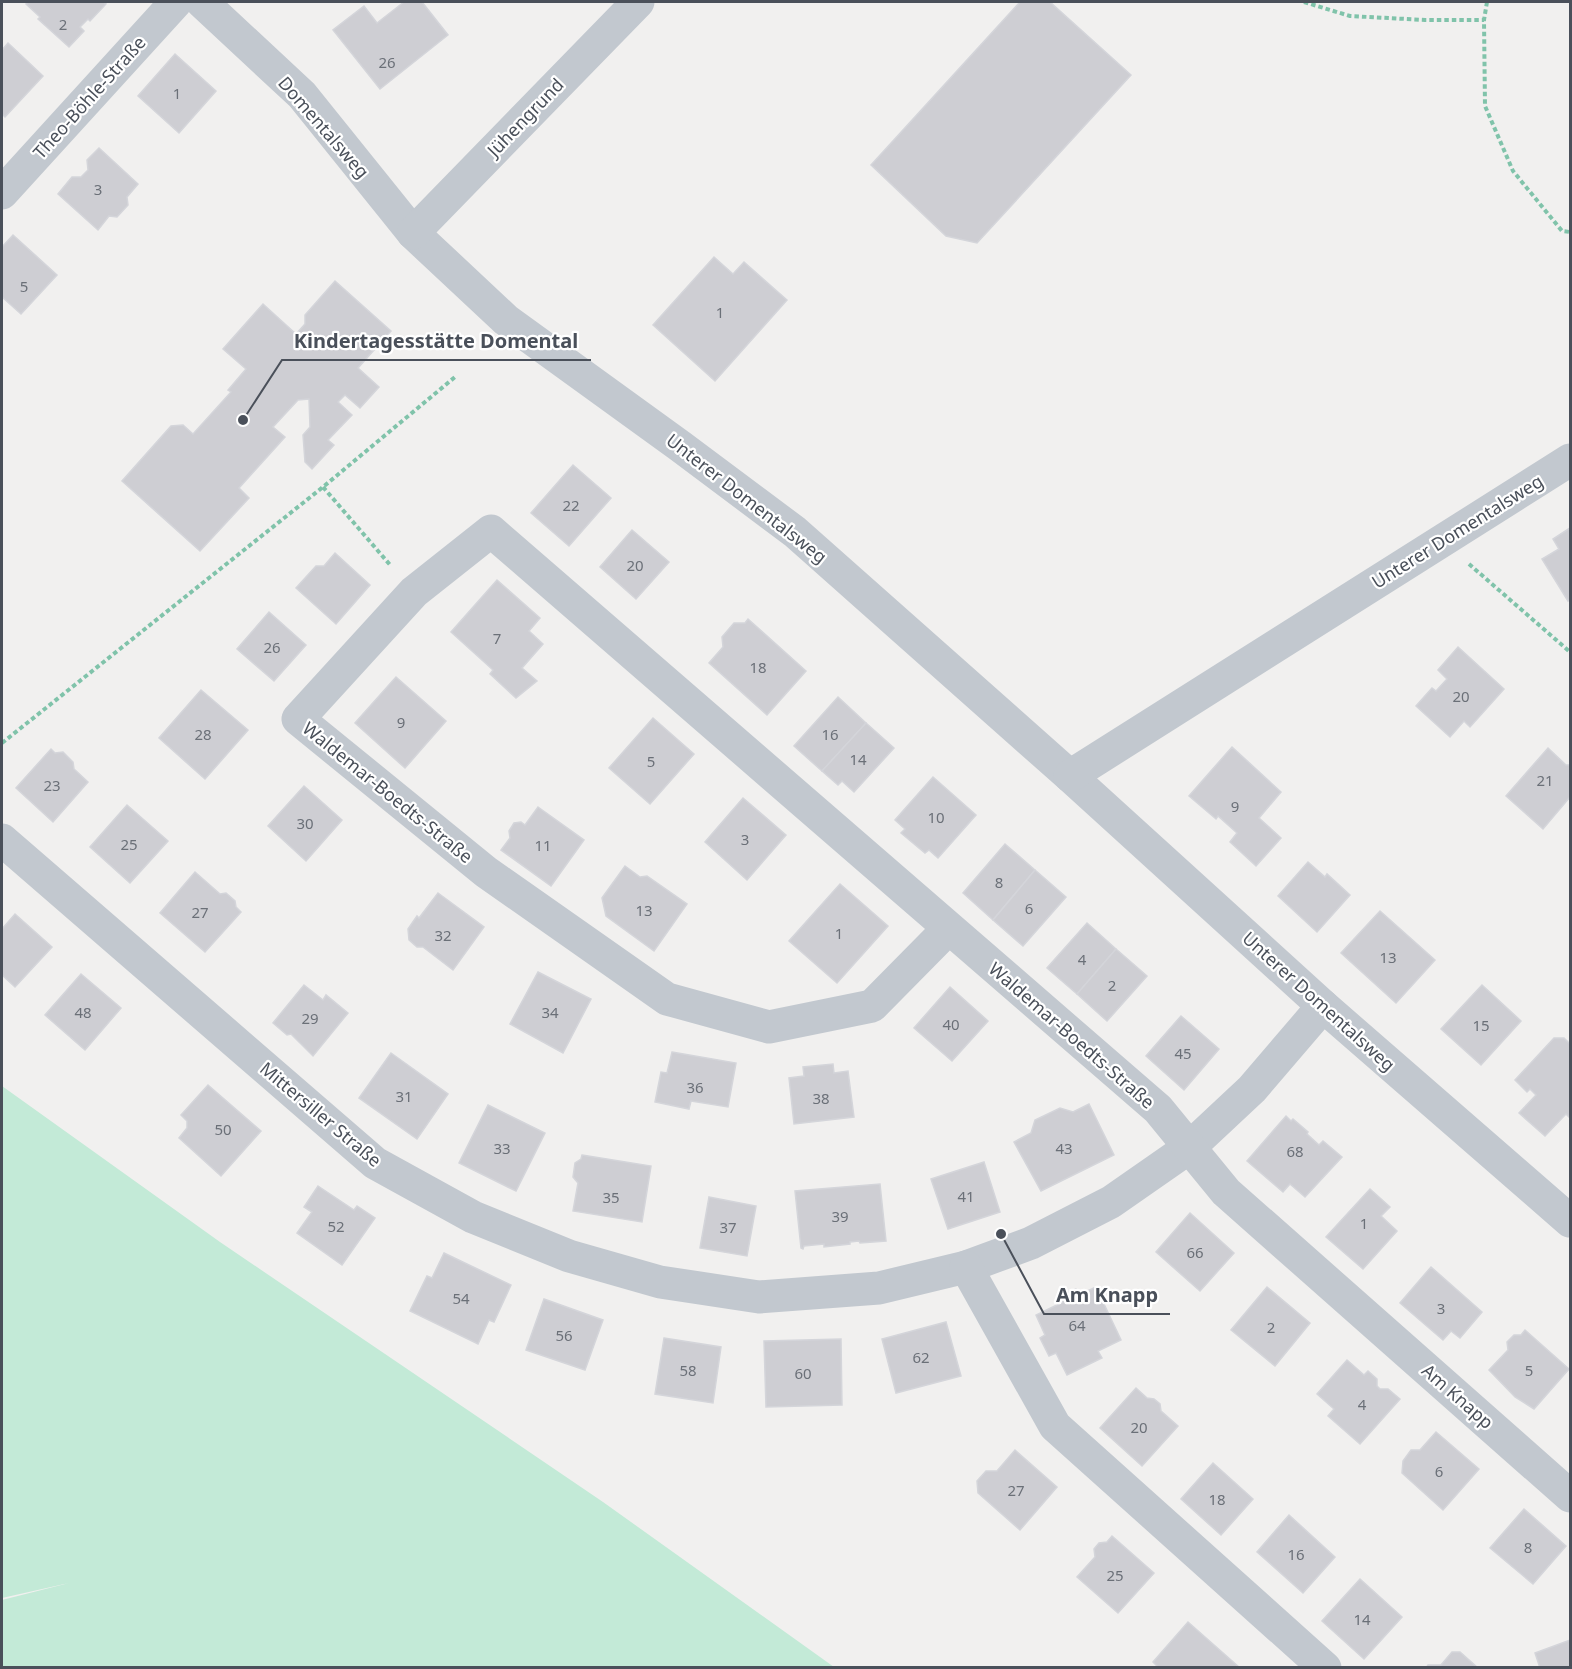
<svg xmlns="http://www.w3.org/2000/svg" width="1572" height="1669" viewBox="0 0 1572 1669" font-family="'Noto Sans',sans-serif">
<rect width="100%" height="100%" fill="#f1f0ef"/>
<path fill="#c3ead7" d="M2 1086 220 1242 603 1502 834 1667H2V1600L69 1583 2 1598Z"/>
<g fill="#ceced3" stroke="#d4d5da" stroke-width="1.5">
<path d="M28 2H103L106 4 90 21 88 19 80 27 84 31 69 47 38 19 40 17 26 4Z"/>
<path d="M404 2H422L448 35 380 89 333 30 364 6 377 23Z"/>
<path d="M1020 2H1050L1131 75 977 243 946 236 871 165Z"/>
<path d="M8 43 43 76 5 117 2 114V50Z"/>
<path d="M175 54 216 91 179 133 138 96Z"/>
<path d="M99 148 138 184 127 197 128 205 117 217 109 216 98 230 58 194 72 177H81L88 170 87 160Z"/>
<path d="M13 235 57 275 21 314 2 297V247Z"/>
<path d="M714 257 733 274 744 262 787 300 715 381 653 325Z"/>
<path d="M335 281 391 331 358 368 379 387 360 408 345 395 338 402 352 415 328 440 334 445 312 469 305 462 303 435 310 427 309 399 298 400 273 427 285 437 239 488 249 498 200 551 122 481 171 426 183 425 193 434 231 392 228 390 246 369 223 349 263 304 296 334 305 324V315Z"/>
<path d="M573 465 611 498 569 546 531 513Z"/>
<path d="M1570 528V599L1568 601 1542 559 1559 549 1553 539Z"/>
<path d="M632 530 669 562 636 599 600 567Z"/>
<path d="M335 553 370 585 336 624 296 588 316 566H324Z"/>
<path d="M497 580 540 618 529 631 543 644 522 668 537 681 516 698 490 674 493 670 451 632Z"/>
<path d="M269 612 306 645 274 681 237 649Z"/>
<path d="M748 619 806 671 767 715 709 663 723 647 722 637 734 623H745Z"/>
<path d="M1458 647 1504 689 1470 727 1464 721 1450 737 1416 706 1432 688 1436 691 1447 679 1438 670Z"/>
<path d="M396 677 446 721 405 768 355 723Z"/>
<path d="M201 690 248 730 205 779 159 738Z"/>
<path d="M838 697 866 723 822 771 794 746Z"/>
<path d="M653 718 694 754 650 804 609 768Z"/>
<path d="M866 723 894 748 854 792 842 781 838 785 822 771Z"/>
<path d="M1232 747 1281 792 1259 818 1281 838 1256 866 1230 842 1237 833 1218 816 1216 819 1189 796Z"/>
<path d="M1548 748 1566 765H1570V797L1543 829 1506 796Z"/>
<path d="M51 749 55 753 63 752 73 762 74 769 88 782 53 822 16 788Z"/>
<path d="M933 777 976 815 938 858 929 850 925 853 901 833 905 829 895 820Z"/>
<path d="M304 786 342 820 306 861 268 826Z"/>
<path d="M743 798 786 835 747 880 705 842Z"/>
<path d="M127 805 168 841 130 883 90 847Z"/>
<path d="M538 807 584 840 551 886 501 850 510 838 509 831 514 823 521 822 525 825Z"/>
<path d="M1005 844 1035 870 993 920 963 893Z"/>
<path d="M1308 862 1325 877 1327 874 1350 895 1317 932 1278 896Z"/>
<path d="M625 866 640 877 647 876 687 904 654 951 606 916 602 898Z"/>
<path d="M1035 870 1066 897 1023 946 993 920Z"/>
<path d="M195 872 220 894 226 893 235 901 236 907 241 912 205 952 160 913Z"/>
<path d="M840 884 888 926 837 983 789 941Z"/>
<path d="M438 893 484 927 453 970 423 947H417L409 940 408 929 417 916 419 918Z"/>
<path d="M1380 911 1435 960 1396 1003 1341 953Z"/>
<path d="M15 914 52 947 15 987 2 975V929Z"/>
<path d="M1087 923 1116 949 1077 994 1047 968Z"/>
<path d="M1116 949 1147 976 1107 1021 1077 994Z"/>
<path d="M538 972 591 999 563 1053 510 1024Z"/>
<path d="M81 974 121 1008 85 1050 45 1015Z"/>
<path d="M304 985 323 1000 326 995 348 1013 313 1056 291 1034 287 1035 273 1023Z"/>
<path d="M1482 985 1521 1021 1481 1065 1441 1029Z"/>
<path d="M950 987 988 1021 952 1061 914 1028Z"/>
<path d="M1181 1016 1219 1049 1184 1090 1146 1056Z"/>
<path d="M1554 1038H1564L1570 1044V1115L1569 1117 1566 1114 1545 1136 1519 1113 1536 1095 1530 1089 1527 1092 1515 1080Z"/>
<path d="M672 1052 736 1063 728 1107 691 1101 689 1109 655 1102 661 1072 667 1073Z"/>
<path d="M391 1053 448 1094 417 1139 359 1098Z"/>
<path d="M833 1064 834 1073 848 1071 854 1117 794 1124 789 1078 804 1076 803 1067Z"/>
<path d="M208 1085 261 1131 221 1176 179 1138 187 1128V1121L181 1115Z"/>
<path d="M1089 1104 1114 1155 1041 1191 1014 1142 1031 1133 1035 1120 1060 1108 1073 1112Z"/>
<path d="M488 1105 545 1133 516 1191 459 1163Z"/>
<path d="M1286 1116 1291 1121 1293 1119 1308 1132 1307 1134 1319 1145 1323 1141 1342 1157 1305 1197 1290 1184 1283 1192 1247 1161Z"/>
<path d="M582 1155 651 1166 642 1222 573 1211 578 1183 573 1177 575 1163 581 1159Z"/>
<path d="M984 1162 1000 1212 948 1229 931 1179Z"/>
<path d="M880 1184 886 1241 860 1243 859 1241 850 1242V1244L824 1247V1244L804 1246 803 1249 801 1248 795 1191Z"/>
<path d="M318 1186 354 1210 357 1206 375 1218 342 1265 297 1233 312 1212 304 1207Z"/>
<path d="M1370 1189 1390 1207 1381 1216 1397 1231 1363 1269 1326 1237Z"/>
<path d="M709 1197 756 1206 747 1256 700 1248Z"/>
<path d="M1190 1213 1234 1253 1200 1291 1156 1252Z"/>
<path d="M444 1253 511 1285 494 1322 489 1320 478 1344 410 1311 427 1276 432 1278Z"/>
<path d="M1431 1267 1482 1312 1460 1338 1451 1331 1443 1340 1400 1303Z"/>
<path d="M1096 1287 1121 1340 1098 1351 1102 1358 1067 1375 1056 1353 1049 1356 1040 1338 1045 1335 1036 1315 1063 1302V1295L1076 1289 1083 1293Z"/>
<path d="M1267 1287 1310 1323 1275 1366 1231 1330Z"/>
<path d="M544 1299 603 1320 585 1370 526 1350Z"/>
<path d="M946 1322 961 1376 896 1393 882 1339Z"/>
<path d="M1525 1330 1569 1369 1534 1409 1515 1397 1489 1370 1508 1350 1507 1342 1514 1335H1521Z"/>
<path d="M664 1338 721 1347 713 1403 655 1394Z"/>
<path d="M841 1339 842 1405 766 1407 764 1341Z"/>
<path d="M1347 1360 1364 1375 1368 1371 1377 1379V1386L1380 1389H1388L1400 1399 1360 1444 1328 1416 1334 1409 1317 1394Z"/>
<path d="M1136 1388 1147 1398 1154 1399 1160 1404 1161 1411 1178 1426 1142 1466 1100 1428Z"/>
<path d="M1436 1432 1479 1469 1443 1510 1402 1473 1403 1461 1411 1450H1420Z"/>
<path d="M1015 1450 1057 1487 1020 1530 978 1493 977 1481 986 1471H997Z"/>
<path d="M1213 1463 1253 1499 1221 1535 1181 1499Z"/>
<path d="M1524 1509 1566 1546 1533 1584 1490 1548Z"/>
<path d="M1289 1515 1335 1557 1303 1593 1257 1552Z"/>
<path d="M1112 1536 1154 1573 1118 1613 1077 1577 1095 1557 1094 1549 1099 1543 1107 1542Z"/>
<path d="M1360 1579 1402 1617 1364 1659 1322 1621Z"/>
<path d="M1188 1622 1240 1668H1159L1153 1662Z"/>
<path d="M1570 1640V1668H1540L1535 1653Z"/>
<path d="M1452 1652H1460L1478 1668H1426L1428 1665H1441Z"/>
</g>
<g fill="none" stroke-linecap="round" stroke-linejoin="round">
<g stroke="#80c3aa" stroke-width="4" stroke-dasharray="4.5 3" stroke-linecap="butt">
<path d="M1304 2 1350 16 1425 20H1484"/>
<path d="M1487 2 1484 20 1485 106 1513 171 1562 231 1570 232"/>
<path d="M323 487 391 566"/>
<path d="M1469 564 1570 652"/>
<path d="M2 743 323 487 455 377"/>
</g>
<g stroke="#c2c8cf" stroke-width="33">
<path d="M202 2 302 95 413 233 506 320 680 446 795 532 1070 776 1323 1006 1570 1221"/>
<path d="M2 193 176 2"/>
<path d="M413 233 638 2"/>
<path d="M1070 776 1570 460"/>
<path d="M2 840 375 1163 473 1217 569 1256 660 1282 759 1297 879 1288 966 1267 1031 1243 1111 1202 1190 1147 1252 1089 1323 1006"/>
<path d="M949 928 872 1006 769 1027 667 999 486 872 298 719 414 592 491 531 1158 1109 1226 1192 1570 1496"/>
<path d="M966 1267 1055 1426 1325 1668"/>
</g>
</g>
<g text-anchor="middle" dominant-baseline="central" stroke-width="4.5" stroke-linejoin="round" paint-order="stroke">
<g font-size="15" fill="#6b7078">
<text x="63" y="24">2</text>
<text x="387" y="62">26</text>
<text x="177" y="93">1</text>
<text x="98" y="189">3</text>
<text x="24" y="286">5</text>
<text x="720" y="312">1</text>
<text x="571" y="505">22</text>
<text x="635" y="565">20</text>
<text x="497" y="638">7</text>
<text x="272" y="647">26</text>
<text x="758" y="667">18</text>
<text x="1461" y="696">20</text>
<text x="401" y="722">9</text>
<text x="203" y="734">28</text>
<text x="830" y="734">16</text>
<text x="858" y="759">14</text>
<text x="651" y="761">5</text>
<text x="1545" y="780">21</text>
<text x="52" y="785">23</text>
<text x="1235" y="806">9</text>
<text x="936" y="817">10</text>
<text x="305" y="823">30</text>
<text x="745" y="839">3</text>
<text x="129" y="844">25</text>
<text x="543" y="845">11</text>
<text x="999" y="882">8</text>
<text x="1029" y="908">6</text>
<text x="644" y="910">13</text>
<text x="200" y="912">27</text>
<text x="839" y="933">1</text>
<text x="443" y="935">32</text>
<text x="1388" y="957">13</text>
<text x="1082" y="959">4</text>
<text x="1112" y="985">2</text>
<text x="83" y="1012">48</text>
<text x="550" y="1012">34</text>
<text x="310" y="1018">29</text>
<text x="951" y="1024">40</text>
<text x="1481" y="1025">15</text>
<text x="1183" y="1053">45</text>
<text x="695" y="1087">36</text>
<text x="404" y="1096">31</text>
<text x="821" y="1098">38</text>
<text x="223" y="1129">50</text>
<text x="502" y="1148">33</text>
<text x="1064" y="1148">43</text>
<text x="1295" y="1151">68</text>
<text x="966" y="1196">41</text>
<text x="611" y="1197">35</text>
<text x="840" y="1216">39</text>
<text x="1364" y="1223">1</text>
<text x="336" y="1226">52</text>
<text x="728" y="1227">37</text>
<text x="1195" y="1252">66</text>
<text x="461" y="1298">54</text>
<text x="1441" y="1308">3</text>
<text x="1077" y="1325">64</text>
<text x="1271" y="1327">2</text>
<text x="564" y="1335">56</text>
<text x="921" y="1357">62</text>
<text x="688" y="1370">58</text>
<text x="1529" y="1370">5</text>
<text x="803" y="1373">60</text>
<text x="1362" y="1404">4</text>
<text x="1139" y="1427">20</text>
<text x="1439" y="1471">6</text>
<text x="1016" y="1490">27</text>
<text x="1217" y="1499">18</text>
<text x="1528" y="1547">8</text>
<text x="1296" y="1554">16</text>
<text x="1115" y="1575">25</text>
<text x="1362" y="1619">14</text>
</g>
<g font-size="18" fill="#4a505a" stroke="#fff">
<text transform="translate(89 97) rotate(-48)">Theo-Böhle-Straße</text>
<text transform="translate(525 117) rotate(-46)">Jühengrund</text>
<text transform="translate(324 127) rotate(49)">Domentalsweg</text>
<text transform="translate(747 498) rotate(38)">Unterer Domentalsweg</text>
<text transform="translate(1457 531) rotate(-32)">Unterer Domentalsweg</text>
<text transform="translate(388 792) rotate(39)">Waldemar-Boedts-Straße</text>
<text transform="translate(1319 1001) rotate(42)">Unterer Domentalsweg</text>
<text transform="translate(1072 1035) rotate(41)">Waldemar-Boedts-Straße</text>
<text transform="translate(321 1114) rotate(40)">Mittersiller Straße</text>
<text transform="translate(1458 1396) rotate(41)">Am Knapp</text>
</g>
</g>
<path fill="none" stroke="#4a505a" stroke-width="2" d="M243 420L282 360H591M1001 1234L1044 1314H1170"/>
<g fill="#4a505a" stroke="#fff" stroke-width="2">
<circle cx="243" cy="420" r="6"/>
<circle cx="1001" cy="1234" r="6"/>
</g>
<g font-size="20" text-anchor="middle" font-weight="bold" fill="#4a505a" stroke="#fff" stroke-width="4.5" stroke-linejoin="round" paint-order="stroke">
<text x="436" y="348">Kindertagesstätte Domental</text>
<text x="1107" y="1302">Am Knapp</text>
</g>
<rect width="1572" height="1669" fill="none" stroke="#4a505a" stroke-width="6"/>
</svg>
